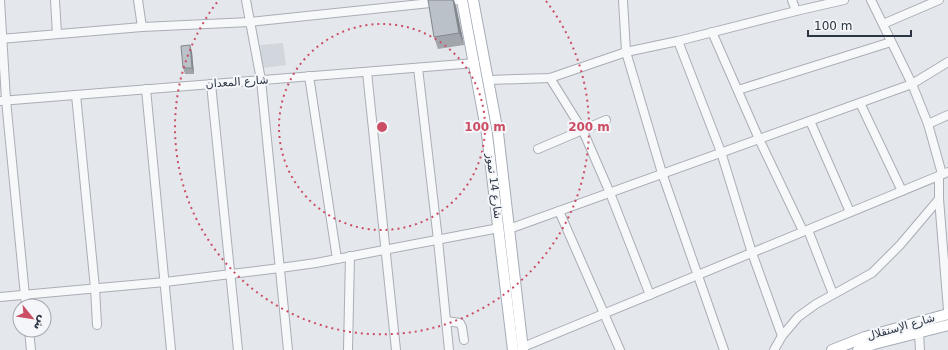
<svg xmlns="http://www.w3.org/2000/svg" width="948" height="350" viewBox="0 0 948 350" font-family="'DejaVu Sans',Vazirmatn,sans-serif">
<rect width="100%" height="100%" fill="#e4e7eb"/>
<path fill="#d2d6dd" d="M283 43 286 65 263 68 260 45Z"/>
<g fill="none" stroke-linecap="round" stroke-linejoin="round">
<g stroke="#a9aeb6" stroke-width="10">
<g id="minor">
<path d="M0 0 6 100 26 306"/>
<path d="M55 0 57 34"/>
<path d="M138 0 142 27"/>
<path d="M246 0 261 80 288 350"/>
<path d="M623 0 626 52 662 173 724 350"/>
<path d="M792 0 796 11"/>
<path d="M871 0 912 84 928 124 942 174"/>
<path d="M883 24 939 0"/>
<path d="M712 32 759 139 803 231"/>
<path d="M0 39 142 27 250 22 459 0"/>
<path d="M678 41 721 152 752 253 782 336"/>
<path d="M418 68 438 240 449 350"/>
<path d="M367 72 396 350"/>
<path d="M309 76 337 259"/>
<path d="M550 78 583 131 610 193 650 295"/>
<path d="M489 80 550 78 626 52 678 41 796 11 844 0"/>
<path d="M211 84 238 350"/>
<path d="M146 89 171 350"/>
<path d="M738 90 891 42"/>
<path d="M76 95 95 288 97 325"/>
<path d="M0 101 475 63"/>
<path d="M860 103 902 191"/>
<path d="M810 121 850 212"/>
<path d="M928 124 948 115"/>
<path d="M538 149 606 120"/>
<path d="M939 176V199L948 310"/>
<path d="M559 211 620 350"/>
<path d="M509 229 912 84 948 62"/>
<path d="M808 230 833 294"/>
<path d="M0 297 165 282 280 268 316 263 499 228"/>
<path d="M446 321 460 323 462 327 464 340"/>
<path d="M29 330 31 350"/>
<path d="M919 333 920 350"/>
<path d="M523 347 948 172"/>
<path d="M348 350 350 256"/>
<path d="M774 350 782 336 798 317 816 304 872 273 900 245 939 199"/>
</g>
</g>
<g stroke="#a4acb7" stroke-width="12">
<g id="major">
<path d="M462 0 487 134 513 350"/>
<path d="M473 0 498 133 523 350"/>
<path d="M832 350 865 337 948 314"/>
<path d="M858 350 874 344 948 325"/>
</g>
</g>
<use href="#minor" stroke="#f7f8fa" stroke-width="8"/>
<use href="#major" stroke="#fff" stroke-width="10"/>
</g>
<g fill="#a1a6ad">
<path d="M456 6 464 45 438 49 434 37Z"/>
<path d="M190 45 192 52 194 74H185L183 68Z"/>
</g>
<g fill="#83878d">
<path d="M453 0H454L456 6 464 45 459 33Z"/>
<path d="M190 45 192 52 194 74 192 68Z"/>
</g>
<g fill="#bbc1c9" stroke="#83878d">
<path d="M428 0H453L459 33 434 37Z"/>
<path d="M190 45 192 68H183L181 46Z"/>
</g>
<g fill="none" stroke="#cc4e65" stroke-width="2" stroke-dasharray="2 4">
<circle cx="382" cy="127" r="103"/>
<path d="M546 1A207 207 0 1 1 218 1"/>
</g>
<g text-anchor="middle" dominant-baseline="central" stroke-width="4" stroke-linejoin="round" paint-order="stroke">
<g font-size="11" fill="#2c3544" stroke="#f4f6f9">
<text transform="translate(237 82) rotate(-4)">شارع المعدان</text>
<text transform="translate(494 186) rotate(83)">شارع 14 تموز</text>
<text transform="translate(901 327) rotate(-16)">شارع الإستقلال</text>
</g>
</g>
<circle cx="382" cy="127" r="6" fill="#cc4e65" stroke="#f4f6f9" stroke-width="2"/>
<g font-size="12" text-anchor="middle" font-weight="bold" fill="#cc4e65" stroke="#f4f6f9" stroke-width="4" stroke-linejoin="round" paint-order="stroke">
<text x="485" y="131">100 m</text>
<text x="589" y="131">200 m</text>
</g>
<g transform="translate(32 318) rotate(120)"><circle r="19" fill="#f4f6f9" stroke="#a4a9b1"/>
<path d="M0-3L7 15L0 10L-7 15Z" fill="#cc4e65"/>
<text y="-6" font-size="11" font-weight="bold" text-anchor="middle" fill="#2c3544">ش</text>
</g>
<path d="M808 30v6h103v-6" fill="none" stroke="#2c3544" stroke-width="2"/>
<text x="814" y="30" font-size="12" fill="#2c3544" stroke="#f4f6f9" stroke-width="3" paint-order="stroke">100 m</text>
</svg>
